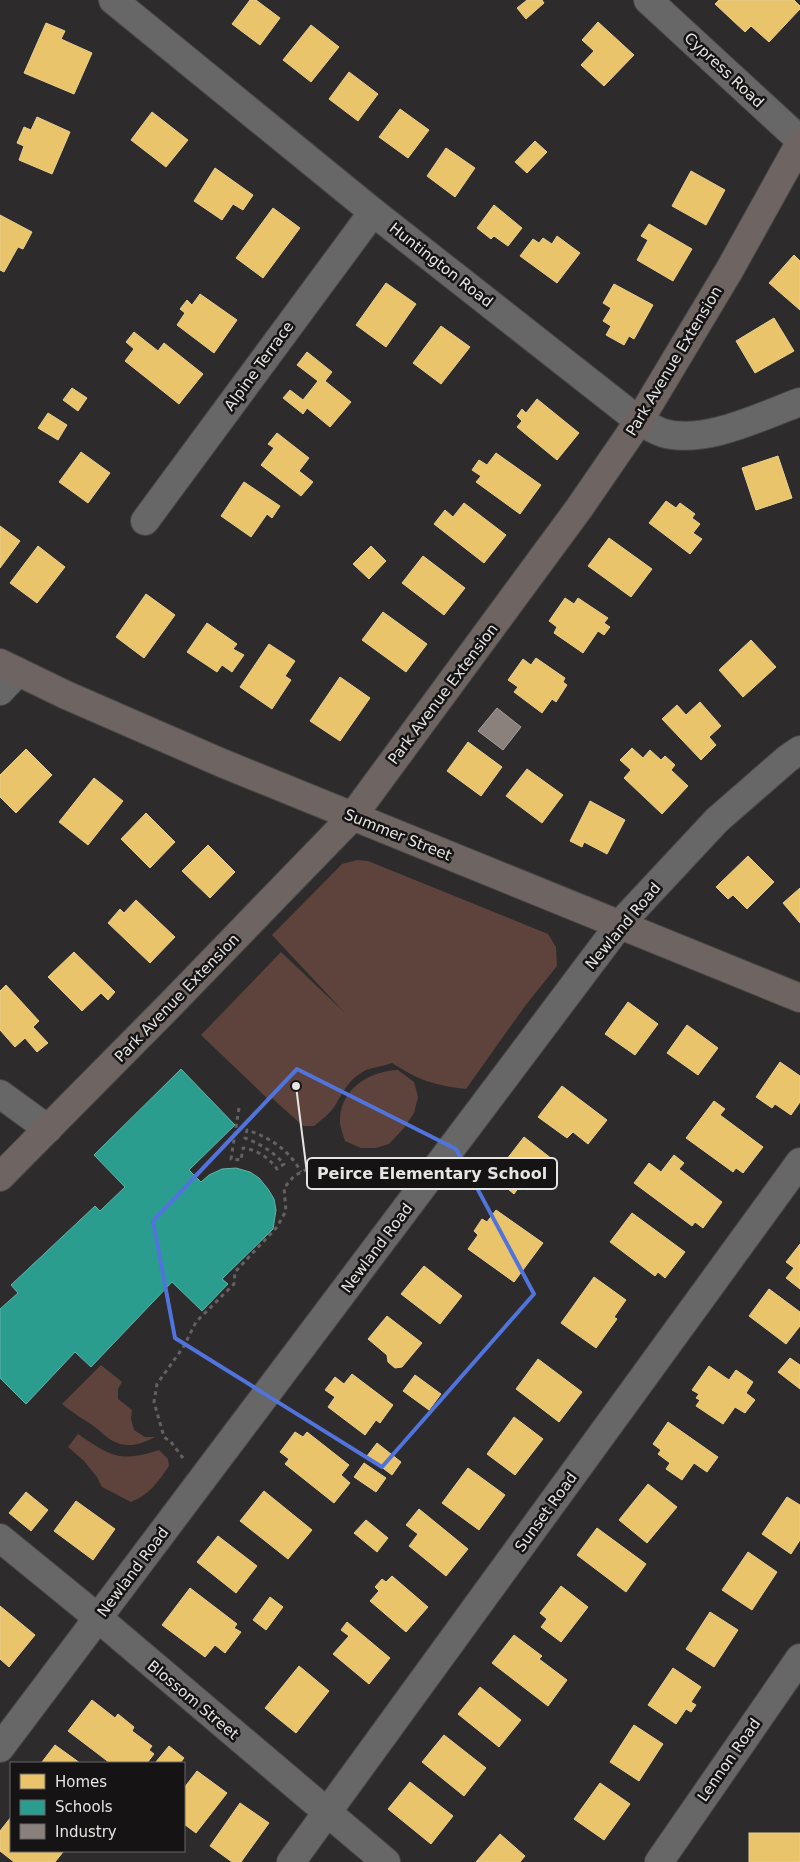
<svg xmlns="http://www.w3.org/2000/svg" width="800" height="1862" viewBox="0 0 800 1862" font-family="'DejaVu Sans',sans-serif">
<rect width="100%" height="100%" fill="#2d2b2b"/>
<g fill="#5d433c">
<path d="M357 860 368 861 548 934 556 947 557 966 525 1006 466 1089C433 1085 420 1081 392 1063 384 1066 375 1067 366 1070 349 1079 345 1089 336 1104 331 1113 321 1120 314 1126H303L272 1098 269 1100 201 1035 281 952 344 1012 272 935 342 864Z"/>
<path d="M398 1070 414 1082 418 1097 414 1113 404 1128 389 1144 376 1148H361L345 1141C343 1134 339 1125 340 1118 342 1087 371 1071 398 1070Z"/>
<path d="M101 1365 122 1382 118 1389V1399L132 1410 131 1419 134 1430 145 1437H155C141 1444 128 1449 113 1441 106 1438 101 1431 95 1427 83 1419 73 1413 62 1404Z"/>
<path d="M78 1434C111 1456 119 1463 159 1450L168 1459 169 1466C158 1482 149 1495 131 1502L102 1487 97 1477 84 1461 68 1447Z"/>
</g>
<g fill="#e9c46a" stroke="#e8ce8f">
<path d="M250 0H256L280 18 260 45 232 24Z"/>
<path d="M527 0H542L544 3 526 19 517 8Z"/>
<path d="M719 0H794L800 6V9L769 42 751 26 745 32 715 4Z"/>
<path d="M598 22 634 55 604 86 581 65 594 51 582 40Z"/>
<path d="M46 23 65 31 61 39 92 53 74 94 24 73Z"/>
<path d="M311 25 339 47 311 82 283 60Z"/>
<path d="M349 72 378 94 358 121 329 99Z"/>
<path d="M400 109 429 130 408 158 379 137Z"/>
<path d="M152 112 188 140 166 167 131 140Z"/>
<path d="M37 117 70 132 52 174 19 160 24 146 17 143 24 127 31 130Z"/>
<path d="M535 141 547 152 527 173 515 162Z"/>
<path d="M446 148 475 168 455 197 427 176Z"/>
<path d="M215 168 253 195 243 210 233 204 222 220 194 201Z"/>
<path d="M691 171 725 190 706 225 672 206Z"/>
<path d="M494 205 522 228 508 246 494 236 491 239 477 228Z"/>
<path d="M273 208 300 228 263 278 236 258Z"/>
<path d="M0 215 32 232 23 249 18 247 4 272 0 270Z"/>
<path d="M649 224 692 249 673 281 637 260 648 240 641 236Z"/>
<path d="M557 236 580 253 557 283 520 256 533 239 539 243 543 238 552 244Z"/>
<path d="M794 255 800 261V310L769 283Z"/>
<path d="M386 283 416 304 386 347 356 325Z"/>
<path d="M614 284 653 305 634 339 629 336 624 345 606 335 611 326 603 321 611 308 603 303Z"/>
<path d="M200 294 237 320 214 353 177 325 185 313 180 309 187 300 192 305Z"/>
<path d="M774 318 794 351 755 373 736 341Z"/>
<path d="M441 326 470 347 441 384 413 363Z"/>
<path d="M134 332 158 351 164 343 203 374 179 404 125 361 134 349 126 342Z"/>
<path d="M307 352 332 372 325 381 351 402 330 427 307 408 303 414 283 398 290 390 303 400 318 381 297 365Z"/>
<path d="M72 388 87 398 78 411 63 400Z"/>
<path d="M537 399 579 433 557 460 517 427 522 421 517 416 522 409 526 413Z"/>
<path d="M48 413 67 425 58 440 38 428Z"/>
<path d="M277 433 309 458 299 471 313 482 301 496 261 465 274 448 268 444Z"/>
<path d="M81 452 110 473 88 503 59 482Z"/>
<path d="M496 453 541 485 520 514 476 482 481 476 472 470 479 460 487 465Z"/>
<path d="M778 456 792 498 756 510 742 468Z"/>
<path d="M244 482 280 506 272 518 267 514 251 537 221 516Z"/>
<path d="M666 501 676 508 680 503 695 514 692 518 700 524 693 533 702 539 690 554 649 523Z"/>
<path d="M464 503 506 535 484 563 434 524 445 510 453 517Z"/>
<path d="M0 526 20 541 0 568Z"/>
<path d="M609 538 652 569 631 597 588 566Z"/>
<path d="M38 546 65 567 37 603 10 583Z"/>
<path d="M371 546 386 561 369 579 353 564Z"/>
<path d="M423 556 465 588 444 615 402 583Z"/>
<path d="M146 594 175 615 144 658 116 637Z"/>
<path d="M565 598 574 604 578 598 608 618 604 623 610 627 604 635 598 631 583 653 554 633 557 627 549 621Z"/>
<path d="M383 612 427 644 406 672 362 640Z"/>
<path d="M207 623 237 644 233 649 244 655 232 672 222 665 217 672 187 652Z"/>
<path d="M751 640 776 667 743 697 719 670Z"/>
<path d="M269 644 295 661 285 676 291 680 272 709 240 687Z"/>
<path d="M536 658 565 678 563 682 567 685 556 702 552 699 542 713 514 692 518 687 508 680 523 659 531 665Z"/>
<path d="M340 677 370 698 340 741 310 721Z"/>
<path d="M700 702 721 726 709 737 716 745 701 760 662 719 677 705 686 715Z"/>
<path d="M468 742 502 767 481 796 447 771Z"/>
<path d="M632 748 643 758 650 750 661 760 665 756 675 765 671 770 688 786 662 814 624 778 631 770 620 760Z"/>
<path d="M26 749 52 775 16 813 0 797V775Z"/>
<path d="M527 769 563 795 542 823 506 796Z"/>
<path d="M94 778 123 801 88 845 59 822Z"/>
<path d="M590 801 625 820 607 854 584 842 582 847 570 841Z"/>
<path d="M146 813 175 842 150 868 121 839Z"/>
<path d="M208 845 235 872 210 898 182 871Z"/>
<path d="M748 856 774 882 747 909 733 895 728 899 716 887Z"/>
<path d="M800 888V923L783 903Z"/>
<path d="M136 900 175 937 150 963 108 923 120 909 124 913Z"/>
<path d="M74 952 115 992 108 1000 101 993 82 1011 48 977Z"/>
<path d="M6 985 39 1021 33 1027 48 1043 37 1052 25 1038 15 1047 0 1030V991Z"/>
<path d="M628 1002 658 1024 635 1055 605 1034Z"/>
<path d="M687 1025 718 1048 698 1075 667 1053Z"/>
<path d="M780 1062 800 1076V1102L791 1115 775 1104 772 1108 756 1097Z"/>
<path d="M562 1086 607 1120 588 1144 573 1132 567 1138 538 1117Z"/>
<path d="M714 1101 725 1109 720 1115 763 1147 743 1173 736 1168 733 1172 686 1138Z"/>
<path d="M524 1137 552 1159 528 1190 521 1184 514 1194 503 1185 510 1176 500 1168Z"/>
<path d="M674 1155 684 1163 679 1169 722 1202 703 1228 695 1222 692 1226 634 1183 649 1163 661 1172Z"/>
<path d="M496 1210 543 1243 514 1282 468 1249 478 1235 474 1231 482 1219 487 1222Z"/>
<path d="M632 1213 685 1252 665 1278 658 1272 655 1276 610 1242Z"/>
<path d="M800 1244V1289L786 1278 794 1268 786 1262Z"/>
<path d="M424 1266 462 1296 440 1324 401 1294Z"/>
<path d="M594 1277 626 1300 614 1317 617 1319 596 1348 561 1323Z"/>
<path d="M769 1289 800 1312V1326L786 1344 749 1316Z"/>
<path d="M387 1316 422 1343 402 1367 395 1368 388 1362 387 1355 368 1339Z"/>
<path d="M790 1358 800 1365V1389L778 1372Z"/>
<path d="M538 1359 582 1392 559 1422 516 1389Z"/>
<path d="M709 1366 729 1380 736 1370 753 1382 746 1393 755 1400 745 1413 735 1407 723 1424 696 1406 700 1400 696 1398 699 1394 692 1390Z"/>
<path d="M352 1374 393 1405 380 1423 376 1420 365 1435 328 1407 335 1397 325 1390 335 1377 344 1384Z"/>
<path d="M415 1375 441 1394 429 1410 403 1391Z"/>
<path d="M514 1417 543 1439 515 1475 487 1454Z"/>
<path d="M668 1422 718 1457 707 1472 694 1463 682 1480 666 1469 670 1463 658 1454 661 1450 653 1444Z"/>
<path d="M295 1432 303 1437 307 1432 349 1465 341 1475 350 1483 334 1503 285 1464 289 1459 280 1452Z"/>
<path d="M377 1443 401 1462 392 1475 367 1456Z"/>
<path d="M364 1463 386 1478 376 1492 354 1477Z"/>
<path d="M468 1468 505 1495 479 1530 442 1503Z"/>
<path d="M648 1484 677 1507 647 1543 619 1520Z"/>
<path d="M264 1491 312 1530 288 1559 240 1521Z"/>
<path d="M26 1492 48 1510 31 1531 9 1513Z"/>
<path d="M787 1497 800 1505V1540L791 1554 762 1534Z"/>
<path d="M76 1501 115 1529 93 1560 54 1531Z"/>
<path d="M419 1509 468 1549 446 1576 409 1546 418 1534 406 1525Z"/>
<path d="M366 1520 388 1538 377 1552 354 1533Z"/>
<path d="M597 1528 646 1564 626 1592 577 1555Z"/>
<path d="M218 1536 257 1566 236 1593 197 1562Z"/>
<path d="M748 1552 777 1572 752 1610 722 1590Z"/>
<path d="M392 1576 428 1607 406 1632 370 1601 379 1591 375 1587 382 1579 386 1582Z"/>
<path d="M561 1586 588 1607 561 1642 541 1627 547 1619 540 1613Z"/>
<path d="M190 1588 237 1624 234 1628 241 1632 225 1653 215 1645 205 1657 162 1625Z"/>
<path d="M270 1597 283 1607 266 1630 253 1620Z"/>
<path d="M0 1606 35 1635 9 1667 0 1659Z"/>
<path d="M710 1612 738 1630 714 1667 686 1649Z"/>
<path d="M347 1622 390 1658 369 1684 333 1654 349 1636 341 1630Z"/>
<path d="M514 1635 542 1656 539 1659 567 1680 548 1706 492 1663Z"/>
<path d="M299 1666 329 1691 296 1733 265 1708Z"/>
<path d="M673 1668 701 1687 691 1702 696 1705 691 1712 686 1709 676 1724 648 1705Z"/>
<path d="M480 1687 521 1720 499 1747 458 1714Z"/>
<path d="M92 1700 115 1718 118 1714 134 1727 132 1731 152 1746 149 1750 154 1754 147 1763H110L68 1731Z"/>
<path d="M634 1725 663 1744 639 1781 610 1762Z"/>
<path d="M444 1735 486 1768 464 1796 422 1762Z"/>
<path d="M55 1745 80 1763H43L42 1762Z"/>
<path d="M169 1746 184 1758 180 1763H155Z"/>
<path d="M197 1771 227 1793 196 1833 184 1824V1788Z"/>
<path d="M410 1782 453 1816 431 1844 388 1809Z"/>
<path d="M600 1783 630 1804 604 1840 574 1819Z"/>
<path d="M240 1803 269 1823 241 1862H232L210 1846Z"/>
<path d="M11 1817V1851H62L63 1852 55 1862H14L0 1851V1831Z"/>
<rect x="749" y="1833" width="51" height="29"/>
<path d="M500 1834 525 1856 520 1862H476Z"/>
</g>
<path fill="#2a9d8f" stroke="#63b3a8" d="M181 1069 235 1125 189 1170 201 1182 209 1175 222 1169 236 1168 250 1172 259 1178 268 1189 274 1199 276 1210 273 1229 222 1279 228 1284 202 1311 172 1282 91 1367 75 1352 26 1404 0 1378V1309L18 1293 11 1285 95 1206 100 1211 125 1187 94 1155Z"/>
<path fill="#8a817c" stroke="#a69f9b" d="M497 708 521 727 503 750 478 731Z"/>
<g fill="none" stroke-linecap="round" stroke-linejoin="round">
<g stroke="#484646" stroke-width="30">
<g id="minor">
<path d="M113 0 373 212 639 421C646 425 655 430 663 433 705 445 761 416 800 402"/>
<path d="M648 0 800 140"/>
<path d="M145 521 373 212"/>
<path d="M0 691 18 672"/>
<path d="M0 1094 48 1129"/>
<path d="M0 1538 98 1618 386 1862"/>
<path d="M0 1748 620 924 717 820 787 759 800 750"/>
<path d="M291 1862 800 1162"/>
<path d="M659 1862 800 1658"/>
</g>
</g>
<g stroke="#484646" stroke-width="30">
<g id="major">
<path d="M0 663 66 695 222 763 800 998"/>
<path d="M0 1177 170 1005 352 817 580 507 639 421 730 269 800 143"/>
</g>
</g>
<g stroke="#636161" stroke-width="3" stroke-dasharray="4 4" stroke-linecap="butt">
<path d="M239 1108 231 1159 241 1160 243 1148C258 1150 269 1158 277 1169L284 1164C274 1152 260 1144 245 1138L247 1130C271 1138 289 1150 301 1172"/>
<path d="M183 1458 171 1442 164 1437 154 1402 157 1384 184 1346 196 1322 234 1284 235 1272 277 1227 286 1211 284 1188 294 1176 313 1166 344 1163 366 1168 389 1184"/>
</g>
<use href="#minor" stroke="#686767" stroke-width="28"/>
<use href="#major" stroke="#6e6562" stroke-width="28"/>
</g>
<path fill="none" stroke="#5074db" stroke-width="4" stroke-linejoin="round" d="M297 1069 456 1149 534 1294 382 1467 175 1338 153 1221Z"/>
<g text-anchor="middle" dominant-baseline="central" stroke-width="5" stroke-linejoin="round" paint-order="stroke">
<g font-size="15" fill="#e7e5e4" stroke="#151313">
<text transform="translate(724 70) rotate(43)">Cypress Road</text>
<text transform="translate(441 265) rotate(38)">Huntington Road</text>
<text transform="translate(674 361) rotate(-59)">Park Avenue Extension</text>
<text transform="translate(259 366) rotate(-54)">Alpine Terrace</text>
<text transform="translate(443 694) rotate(-53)">Park Avenue Extension</text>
<text transform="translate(398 835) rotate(22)">Summer Street</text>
<text transform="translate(623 926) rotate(-50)">Newland Road</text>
<text transform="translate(177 998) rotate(-46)">Park Avenue Extension</text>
<text transform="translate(377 1248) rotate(-53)">Newland Road</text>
<text transform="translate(546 1512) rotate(-54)">Sunset Road</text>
<text transform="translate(133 1572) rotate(-53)">Newland Road</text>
<text transform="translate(193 1700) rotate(40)">Blossom Street</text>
<text transform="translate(729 1760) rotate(-55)">Lennon Road</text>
</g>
</g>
<path fill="none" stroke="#e7e5e4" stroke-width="2" d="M296 1086L307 1173"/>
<circle fill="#e7e5e4" stroke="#151313" stroke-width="2" cx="296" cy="1086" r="5"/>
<rect fill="#151313" stroke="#e7e5e4" stroke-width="2" x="307" y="1158" width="250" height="31" rx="5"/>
<g font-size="16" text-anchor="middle" font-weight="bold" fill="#e7e5e4">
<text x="432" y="1179">Peirce Elementary School</text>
</g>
<rect x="10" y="1762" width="175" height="90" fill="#151313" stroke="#696767"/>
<rect x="20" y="1774" width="25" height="15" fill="#e9c46a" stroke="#696767"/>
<text x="55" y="1787" font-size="15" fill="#e7e5e4">Homes</text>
<rect x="20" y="1800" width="25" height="15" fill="#2a9d8f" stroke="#696767"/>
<text x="55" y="1812" font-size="15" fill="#e7e5e4">Schools</text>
<rect x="20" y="1824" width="25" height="15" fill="#8a817c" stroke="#696767"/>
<text x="55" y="1837" font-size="15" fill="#e7e5e4">Industry</text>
</svg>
